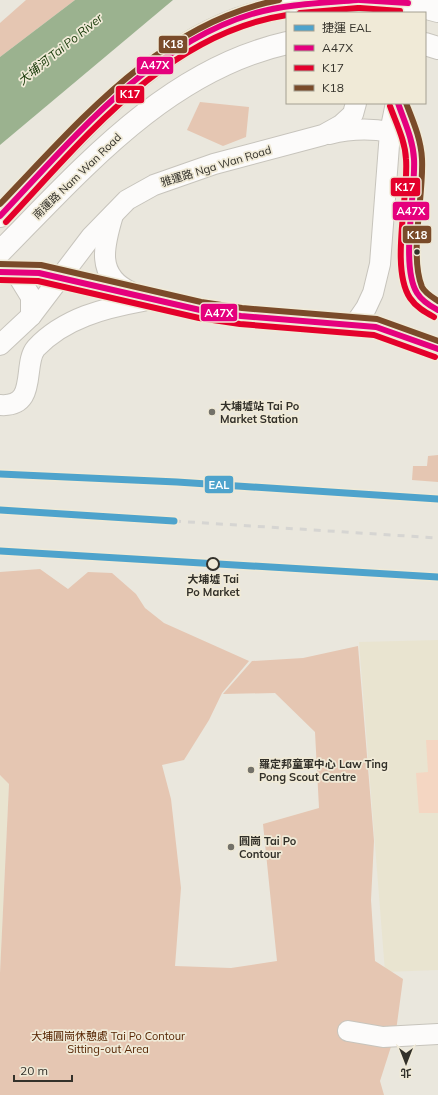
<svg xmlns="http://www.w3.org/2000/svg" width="438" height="1095" viewBox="0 0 438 1095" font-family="Mulish,'Noto Sans TC',sans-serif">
<rect width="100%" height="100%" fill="#eae7dd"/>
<g fill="#e9e4d0">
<path d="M438 640V970L385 972 359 642Z"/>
<path d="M0 775 9 784 0 973Z"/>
</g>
<path fill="#f4d6c2" d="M426 740H438V813H419L416 773 428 772Z"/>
<g fill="#e5c6b2">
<path d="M26 0H75L0 57V23Z"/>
<path d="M200 102 249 107 246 137 223 146 187 130Z"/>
<path d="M438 455V482L412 480 413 466H427L428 456Z"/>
<path d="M40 569 68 589 88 572 112 573 136 594 145 608 164 623 249 661 222 693 209 720 184 760 162 765 171 799 181 888 175 966 231 968 277 961 263 824 319 808 315 732 275 693 223 694 252 661 303 658 358 646 374 841 371 900 375 961 403 979 396 1031 380 1081 384 1095H0V973L9 784 0 775V572Z"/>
</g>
<path fill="#9bb28f" d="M75 0H173L0 145V57Z"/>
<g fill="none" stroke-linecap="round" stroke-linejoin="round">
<g stroke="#c7c4bc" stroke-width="22">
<g id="minor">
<path d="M329 134C349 129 369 128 390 132"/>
<path d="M113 215C104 245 95 276 131 292"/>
<path d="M15 271 31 297V316"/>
<path d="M0 272 39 273 200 310 241 316 376 327 438 349"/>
<path d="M355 324 366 308 373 293 380 264 390 132 396 103"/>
<path d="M0 345 31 316 91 237 127 200 154 185 214 164 323 135 341 125 353 114 356 103"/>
<path d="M0 405C39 408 22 364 36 348 64 318 105 308 143 301"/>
<path d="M348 1031 383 1037 438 1034"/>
</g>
</g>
<g stroke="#c7c4bc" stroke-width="24">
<g id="major">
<path d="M360 0 408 3 438 11"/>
<path d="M425 44 438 48"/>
<path d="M0 216C69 145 142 54 238 19 276 5 317 3 357 0"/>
<path d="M0 252C83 168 167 70 287 43"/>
</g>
</g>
<use href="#minor" stroke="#fcfbfa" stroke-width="20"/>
<use href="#major" stroke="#fcfbfa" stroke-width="22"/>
<path stroke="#d6d5d2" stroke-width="3" stroke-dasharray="7 7" stroke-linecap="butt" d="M174 521 438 538"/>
<g stroke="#f0ead7" stroke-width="9">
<g id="bus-1">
<path d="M360 0 408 3"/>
<path d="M398 103C404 121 413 139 414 159 416 192 400 266 417 293 422 301 430 306 438 310"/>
<path d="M0 216C71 141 149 45 252 14 286 4 322 3 357 0"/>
<path d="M0 272 39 273 200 310 241 316 376 327 438 349"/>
</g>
</g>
<g stroke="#f0ead7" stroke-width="9">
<g id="bus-2">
<path d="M360 8 400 11V13"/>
<path d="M300 13 358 8"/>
<path d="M390 106C396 123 405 140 406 159 409 195 390 268 410 298 416 307 425 312 434 317"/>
<path d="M6 222C84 139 167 33 287 15"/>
<path d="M0 280 38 281 199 318 240 324 374 335 435 357"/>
</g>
</g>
<g stroke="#f0ead7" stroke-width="9">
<g id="bus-3">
<path d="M406 103C413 121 421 139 422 159 424 195 409 255 422 287 425 293 432 297 438 301"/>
<path d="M0 204C80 121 160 23 279 0"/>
<path d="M0 264 41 265 201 302 242 308 377 319 438 341"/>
</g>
</g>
<use href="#bus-1" stroke="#e5007d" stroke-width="6"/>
<use href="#bus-2" stroke="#e4002b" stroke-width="6"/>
<use href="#bus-3" stroke="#7a4b2a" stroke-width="6"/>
<g stroke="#f0ead7" stroke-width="10">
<g id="metro-1">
<path d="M0 474 177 482 438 499"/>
<path d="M0 510 174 521"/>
<path d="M0 551 438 577"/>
</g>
</g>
<use href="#metro-1" stroke="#4ea3cc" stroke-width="7"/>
</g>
<circle fill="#33312a" stroke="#f0ead7" stroke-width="1.5" cx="417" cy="252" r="3.5"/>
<g fill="#737169" stroke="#f0ead7" stroke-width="1.5">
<circle cx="212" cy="412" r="4"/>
<circle cx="251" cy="770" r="4"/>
<circle cx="231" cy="847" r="4"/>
</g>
<circle fill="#f0ead7" stroke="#33312a" stroke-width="2" cx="213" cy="564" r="6"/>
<g text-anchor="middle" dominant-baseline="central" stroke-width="3.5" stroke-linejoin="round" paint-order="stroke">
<g font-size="11" fill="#33312a" stroke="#f0ead7">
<text transform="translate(216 166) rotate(-17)">雅運路 Nga Wan Road</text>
<text transform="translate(77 176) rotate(-44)">南運路 Nam Wan Road</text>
</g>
<g font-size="11" font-weight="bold" fill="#33312a" stroke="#f0ead7" text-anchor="start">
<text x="220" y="406">大埔墟站 Tai Po<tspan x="220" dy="13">Market Station</tspan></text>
<text x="259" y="764">羅定邦童軍中心 Law Ting<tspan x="259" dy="13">Pong Scout Centre</tspan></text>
<text x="239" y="841">圓崗 Tai Po<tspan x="239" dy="13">Contour</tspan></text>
</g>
<g font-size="11" font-weight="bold" fill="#33312a" stroke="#f0ead7">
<text x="213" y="579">大埔墟 Tai<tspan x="213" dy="13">Po Market</tspan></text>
</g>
<g font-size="11" fill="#562503" stroke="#f0ead7">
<text x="108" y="1036">大埔圓崗休憩處 Tai Po Contour<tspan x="108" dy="13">Sitting-out Area</tspan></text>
</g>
<g font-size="12" font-style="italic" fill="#173908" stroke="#f0ead7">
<text transform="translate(60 49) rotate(-39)">大埔河 Tai Po River</text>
</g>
</g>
<g stroke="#f0ead7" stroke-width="1.5">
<rect x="158" y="35" width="30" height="19" rx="4" fill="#7a4b2a"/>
<rect x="136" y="56" width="38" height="19" rx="4" fill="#e5007d"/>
<rect x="115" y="85" width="30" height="19" rx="4" fill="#e4002b"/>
<rect x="390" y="177" width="31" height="20" rx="4" fill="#e4002b"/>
<rect x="392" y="201" width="38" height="20" rx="4" fill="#e5007d"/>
<rect x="402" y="225" width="30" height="19" rx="4" fill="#7a4b2a"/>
<rect x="200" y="303" width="38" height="19" rx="4" fill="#e5007d"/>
<rect x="204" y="475" width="30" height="19" rx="4" fill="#4ea3cc"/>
</g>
<g font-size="11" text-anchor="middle" font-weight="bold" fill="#fff">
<text x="173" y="48">K18</text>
<text x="155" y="69">A47X</text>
<text x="130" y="98">K17</text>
<text x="405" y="191">K17</text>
<text x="411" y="215">A47X</text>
<text x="417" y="239">K18</text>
<text x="219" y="317">A47X</text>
<text x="219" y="489">EAL</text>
</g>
<rect x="286" y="12" width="140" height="92" fill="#f0ead7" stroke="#a4a092"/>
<rect x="294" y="25" width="20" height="6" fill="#4ea3cc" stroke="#a4a092"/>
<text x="322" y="32" font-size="12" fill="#33312a">捷運 EAL</text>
<rect x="294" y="45" width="20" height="6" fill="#e5007d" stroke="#a4a092"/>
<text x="322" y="52" font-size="12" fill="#33312a">A47X</text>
<rect x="294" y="65" width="20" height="6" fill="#e4002b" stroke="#a4a092"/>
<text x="322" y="72" font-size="12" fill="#33312a">K17</text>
<rect x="294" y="85" width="20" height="6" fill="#7a4b2a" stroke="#a4a092"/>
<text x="322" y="92" font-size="12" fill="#33312a">K18</text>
<g transform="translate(406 1063) rotate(180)" stroke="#f0ead7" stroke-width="3" paint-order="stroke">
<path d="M0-3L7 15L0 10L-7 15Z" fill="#33312a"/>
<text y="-6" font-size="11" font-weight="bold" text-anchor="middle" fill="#33312a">北</text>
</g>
<path d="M14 1075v6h58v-6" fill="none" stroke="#33312a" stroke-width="2"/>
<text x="20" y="1075" font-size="12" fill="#33312a" stroke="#f0ead7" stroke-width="3" paint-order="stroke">20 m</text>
</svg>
